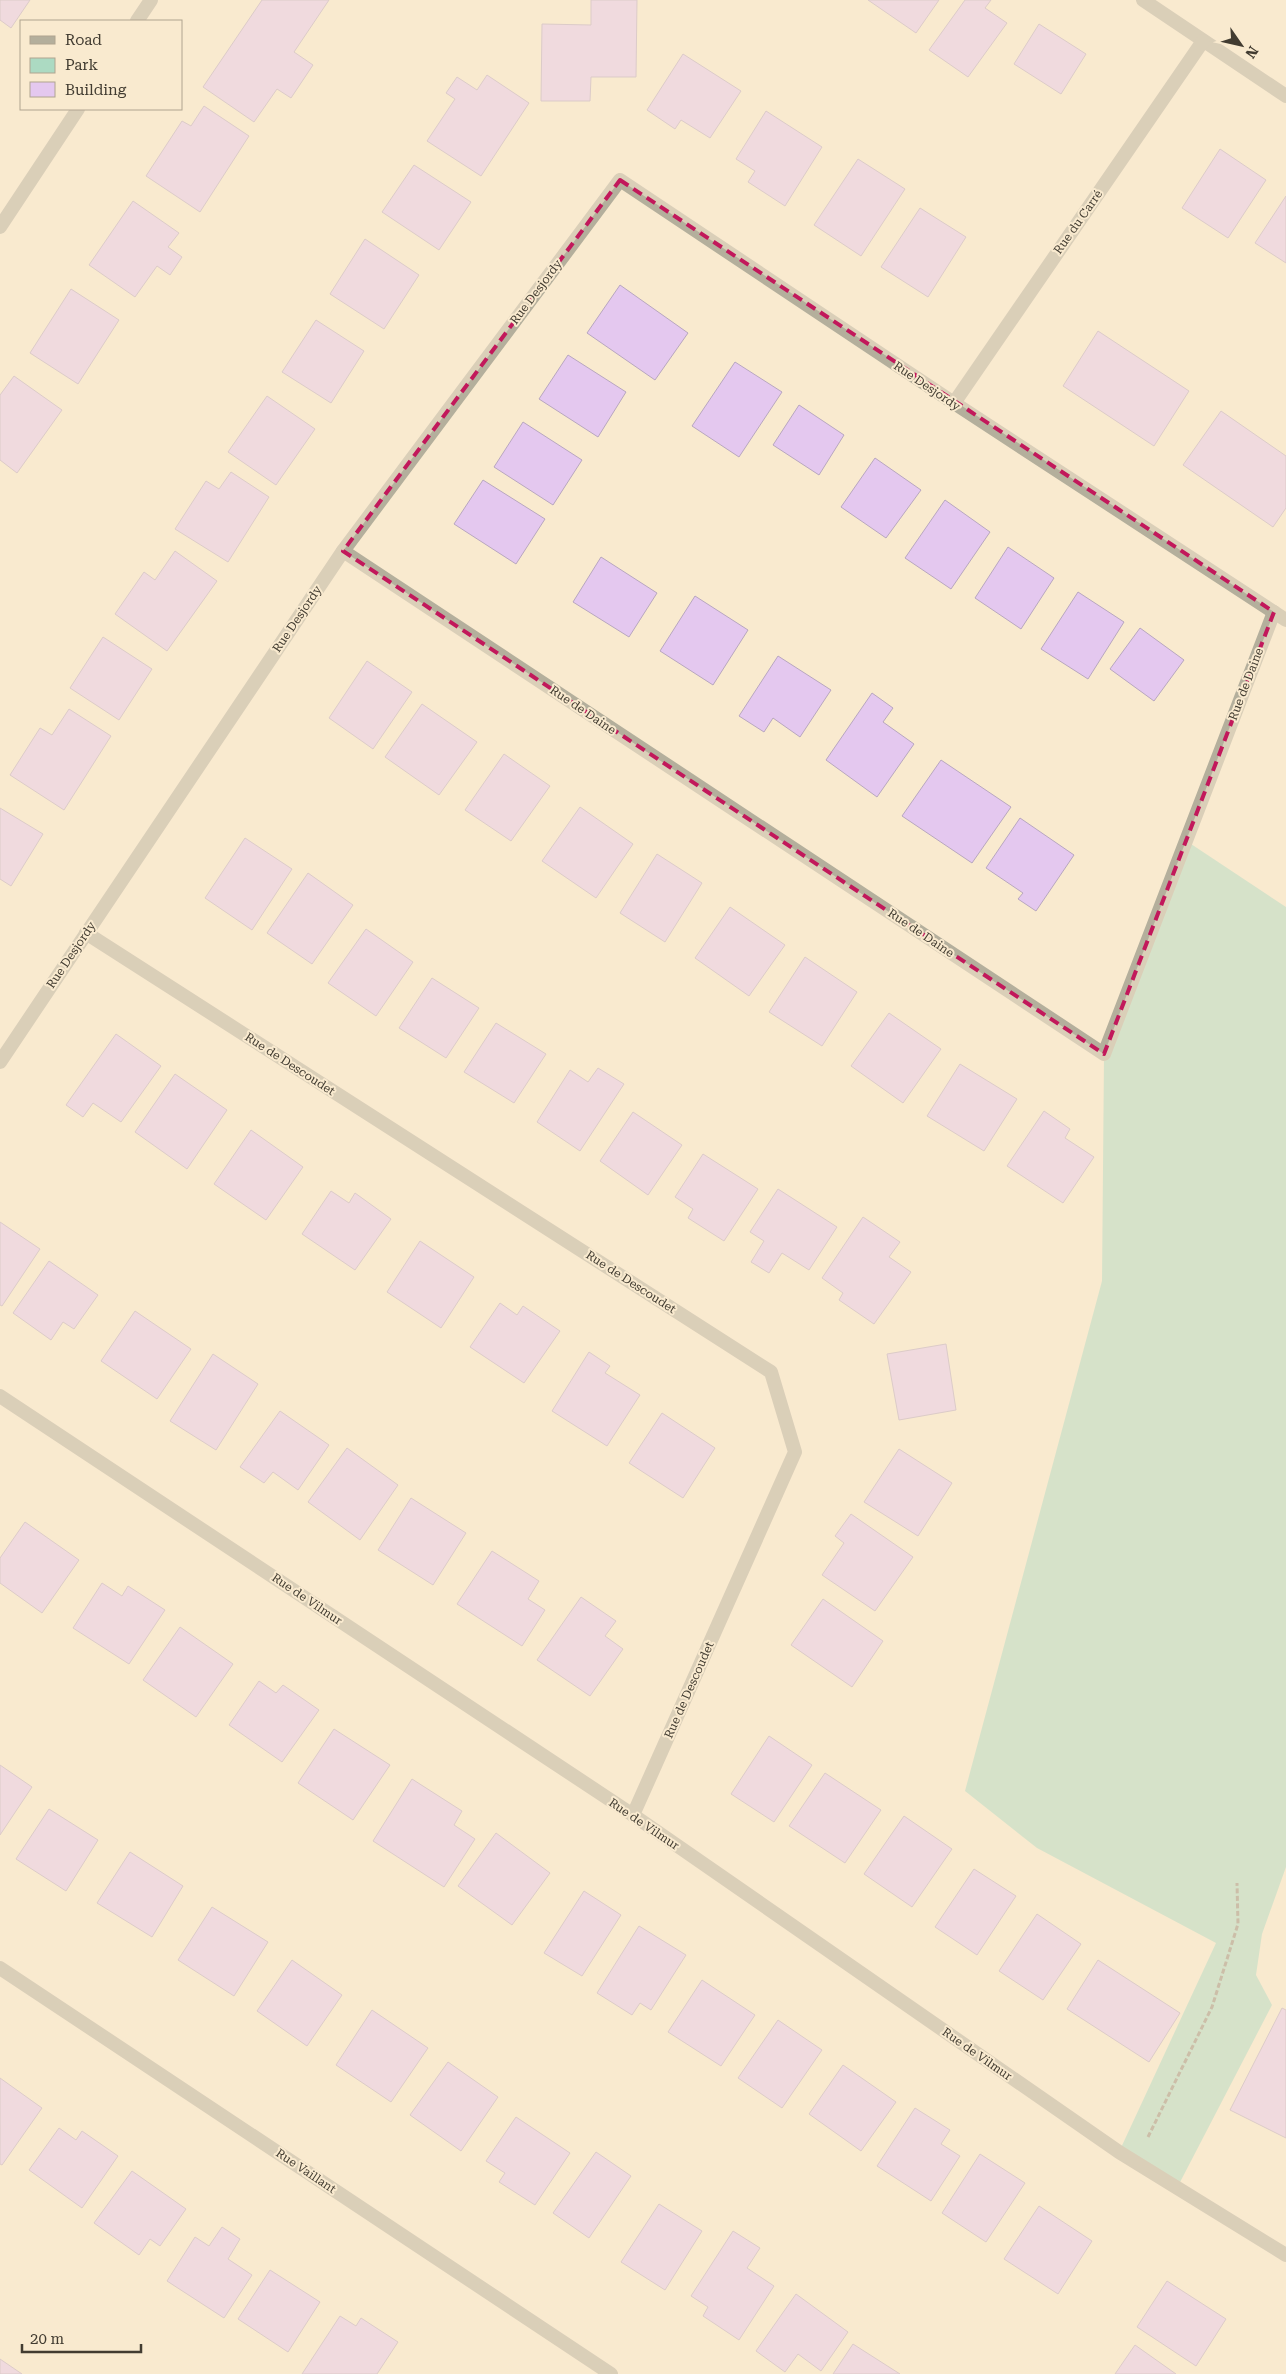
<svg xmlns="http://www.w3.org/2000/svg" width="1286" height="2374" viewBox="0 0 1286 2374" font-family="'Roboto Serif',serif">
<rect width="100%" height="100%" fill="#f9eacf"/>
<path fill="#acdac2" d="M1185 840 1286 907V1867L1262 1934 1256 1975 1272 2005 1177 2188 1119 2152 1216 1943 1037 1848 965 1791 1102 1281 1104 1054Z"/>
<g fill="#e4c8ef" stroke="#b8a7bf">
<path d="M0 0H30L11 28 0 20Z"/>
<path d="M262 0H329L294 52 313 65 291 98 277 89 254 122 203 87Z"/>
<path d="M591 0H637L636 77H591L590 101H541L542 24 591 25Z"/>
<path d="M868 0H939L916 33Z"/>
<path d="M965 0H991L985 8 1007 23 968 77 929 50Z"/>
<path d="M1039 24 1086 54 1061 94 1014 64Z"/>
<path d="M683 54 741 91 710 138 681 120 675 129 647 110Z"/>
<path d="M487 75 529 103 481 176 427 141 455 99 446 93 457 77 477 90Z"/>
<path d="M204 106 249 136 200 212 146 176 182 121 191 126Z"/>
<path d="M766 111 822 147 785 206 748 182 755 171 736 159Z"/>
<path d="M1220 149 1266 180 1228 238 1182 208Z"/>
<path d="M858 159 905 189 861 256 814 225Z"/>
<path d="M414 165 471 202 439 250 382 212Z"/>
<path d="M1286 196V263L1255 243Z"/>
<path d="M133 201 179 233 168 247 182 257 170 275 157 266 135 297 89 265Z"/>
<path d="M920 208 966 237 928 297 881 267Z"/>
<path d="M365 239 419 275 384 329 330 294Z"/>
<path d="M620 285 688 333 655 380 587 333Z"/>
<path d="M71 289 119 320 78 384 30 353Z"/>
<path d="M316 320 364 351 331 403 282 372Z"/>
<path d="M1098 331 1189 391 1154 446 1063 386Z"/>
<path d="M568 355 626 392 598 437 539 399Z"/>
<path d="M735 362 782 392 739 457 692 426Z"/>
<path d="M14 376 62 410 17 473 0 460V395Z"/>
<path d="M267 396 315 429 276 485 228 452Z"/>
<path d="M799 405 844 435 819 475 773 445Z"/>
<path d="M1221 411 1286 456V508L1273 527 1183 465Z"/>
<path d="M523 422 582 460 553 505 494 467Z"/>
<path d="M875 458 921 490 886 538 841 507Z"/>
<path d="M231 472 269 497 228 562 175 529 206 481 219 489Z"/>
<path d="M483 480 545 519 516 564 454 524Z"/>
<path d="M945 500 990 532 951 589 905 558Z"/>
<path d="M1008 547 1054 578 1021 629 975 598Z"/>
<path d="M175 551 217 581 167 651 115 614 144 572 155 580Z"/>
<path d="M601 557 657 593 629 637 573 602Z"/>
<path d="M1078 592 1124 622 1088 679 1041 649Z"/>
<path d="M695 596 748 630 713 685 660 651Z"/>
<path d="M1140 628 1184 660 1154 701 1110 669Z"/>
<path d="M103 637 152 669 119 720 70 688Z"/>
<path d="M778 656 831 690 800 737 773 718 764 732 739 716Z"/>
<path d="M367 661 412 692 373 749 329 718Z"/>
<path d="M872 693 893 708 883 722 914 744 877 797 826 760Z"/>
<path d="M422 704 477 742 439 795 385 757Z"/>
<path d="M69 709 111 736 64 810 10 775 40 728 52 735Z"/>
<path d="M504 754 550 786 511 841 465 810Z"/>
<path d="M941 760 1011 807 972 863 902 816Z"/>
<path d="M580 807 633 844 596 898 542 861Z"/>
<path d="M0 808 43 834 11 886 0 879Z"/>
<path d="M1020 818 1074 855 1036 911 1018 899 1023 893 986 868Z"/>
<path d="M245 838 292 869 252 930 205 898Z"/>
<path d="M657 854 702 883 665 942 620 913Z"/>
<path d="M308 873 353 905 312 964 267 933Z"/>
<path d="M730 907 785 945 749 996 695 958Z"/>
<path d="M366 929 413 962 376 1016 328 983Z"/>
<path d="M805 957 857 992 822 1046 769 1012Z"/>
<path d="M432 978 479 1008 446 1058 399 1028Z"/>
<path d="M889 1013 941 1049 903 1103 851 1066Z"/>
<path d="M496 1023 546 1054 514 1103 464 1072Z"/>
<path d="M116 1034 161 1066 121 1122 93 1103 83 1117 66 1105Z"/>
<path d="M960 1064 1017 1099 984 1151 927 1116Z"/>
<path d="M598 1068 624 1084 580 1151 537 1122 570 1070 588 1082Z"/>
<path d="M175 1074 227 1110 187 1169 135 1132Z"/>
<path d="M1044 1111 1070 1129 1065 1138 1094 1157 1063 1203 1007 1166Z"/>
<path d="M633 1112 682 1145 648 1195 600 1161Z"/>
<path d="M251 1130 303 1167 266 1220 214 1184Z"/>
<path d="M703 1154 758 1189 724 1241 688 1218 693 1209 675 1197Z"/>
<path d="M778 1189 837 1227 809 1270 782 1253 769 1273 751 1262 764 1241 750 1232Z"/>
<path d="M331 1191 349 1203 355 1193 391 1219 355 1270 302 1234Z"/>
<path d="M863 1217 900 1242 889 1257 911 1272 874 1324 839 1300 843 1293 822 1278Z"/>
<path d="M0 1222 40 1249 2 1306 0 1305Z"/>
<path d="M420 1241 474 1277 441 1328 387 1292Z"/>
<path d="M49 1261 98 1295 74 1329 63 1322 51 1340 13 1313Z"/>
<path d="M500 1303 517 1315 523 1306 560 1331 524 1383 470 1347Z"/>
<path d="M135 1311 191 1349 157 1399 101 1361Z"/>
<path d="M946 1344 956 1410 899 1420 887 1354Z"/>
<path d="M589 1352 610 1366 605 1373 640 1395 607 1446 552 1411Z"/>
<path d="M213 1354 258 1384 216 1450 170 1421Z"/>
<path d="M280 1411 329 1445 298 1490 273 1472 264 1483 240 1467Z"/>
<path d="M662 1413 715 1448 683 1498 629 1463Z"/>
<path d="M347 1448 398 1485 360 1540 308 1502Z"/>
<path d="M899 1449 952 1483 918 1536 864 1502Z"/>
<path d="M411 1498 466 1533 433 1585 378 1550Z"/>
<path d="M851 1514 913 1557 875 1611 822 1575 844 1543 835 1536Z"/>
<path d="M25 1522 79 1560 42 1613 0 1583V1558Z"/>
<path d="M492 1551 539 1581 528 1599 545 1610 522 1646 457 1604Z"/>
<path d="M102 1583 122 1596 128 1586 165 1610 129 1664 73 1628Z"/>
<path d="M581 1597 616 1621 605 1636 623 1649 590 1696 537 1660Z"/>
<path d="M823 1599 883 1641 852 1687 791 1645Z"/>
<path d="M180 1627 233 1664 196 1717 143 1680Z"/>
<path d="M259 1681 276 1693 283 1685 319 1710 282 1762 229 1725Z"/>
<path d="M334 1729 390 1765 353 1820 298 1783Z"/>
<path d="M769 1736 812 1765 774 1822 731 1794Z"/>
<path d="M0 1765 32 1787 0 1835Z"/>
<path d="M825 1773 881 1810 845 1863 789 1826Z"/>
<path d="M412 1779 462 1811 454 1825 475 1839 444 1887 373 1841Z"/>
<path d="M49 1809 98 1840 66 1891 16 1859Z"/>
<path d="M904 1816 952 1849 912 1907 864 1874Z"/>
<path d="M496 1833 550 1873 512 1925 458 1886Z"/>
<path d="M130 1852 183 1886 152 1937 97 1903Z"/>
<path d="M974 1869 1016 1896 977 1955 935 1927Z"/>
<path d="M584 1891 621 1915 582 1976 544 1953Z"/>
<path d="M212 1907 268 1942 234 1996 178 1960Z"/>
<path d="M1037 1914 1081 1944 1043 2000 999 1971Z"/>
<path d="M639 1926 686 1955 651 2010 640 2003 632 2015 597 1993Z"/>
<path d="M292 1960 342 1995 307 2046 257 2011Z"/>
<path d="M1098 1960 1180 2013 1149 2062 1067 2009Z"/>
<path d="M702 1980 755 2015 721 2066 668 2032Z"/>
<path d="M1282 2008 1286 2010V2138L1230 2110Z"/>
<path d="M372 2010 428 2048 391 2102 336 2065Z"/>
<path d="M778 2020 822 2050 782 2108 738 2078Z"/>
<path d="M448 2062 498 2097 461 2151 410 2115Z"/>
<path d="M843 2065 896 2102 861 2151 809 2114Z"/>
<path d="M0 2078 42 2108 2 2165 0 2164Z"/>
<path d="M915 2108 950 2130 941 2144 960 2156 931 2201 877 2166Z"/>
<path d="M516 2117 570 2153 535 2205 499 2182 505 2173 486 2161Z"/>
<path d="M59 2128 76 2140 82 2131 118 2156 82 2208 29 2170Z"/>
<path d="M596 2152 631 2176 589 2238 553 2213Z"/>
<path d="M980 2154 1025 2183 986 2242 942 2213Z"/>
<path d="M132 2171 186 2209 160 2246 150 2239 139 2255 94 2223Z"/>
<path d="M659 2204 702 2231 665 2290 621 2262Z"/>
<path d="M1039 2206 1092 2241 1058 2294 1004 2259Z"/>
<path d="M222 2227 240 2239 228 2259 252 2275 224 2318 167 2281 195 2237 209 2246Z"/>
<path d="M733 2231 760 2248 747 2268 774 2286 739 2340 703 2316 708 2307 691 2296Z"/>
<path d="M270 2270 320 2302 288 2352 238 2319Z"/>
<path d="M1167 2281 1226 2319 1196 2366 1137 2327Z"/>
<path d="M796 2294 848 2332 821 2371 798 2354 785 2372 756 2351Z"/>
<path d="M340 2316 356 2326 361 2318 398 2342 377 2374H302Z"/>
<path d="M853 2344 900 2374H833Z"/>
<path d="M1135 2345 1176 2374H1115Z"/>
<path d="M0 2359 22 2374H0Z"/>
</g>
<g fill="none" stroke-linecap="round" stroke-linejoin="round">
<path stroke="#948a78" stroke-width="3" stroke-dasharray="5 2.5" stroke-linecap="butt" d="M1148 2137 1212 2007 1238 1924 1237 1883"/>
<g stroke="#b4af9c" stroke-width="14">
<path d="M1143 0 1286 96"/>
<path d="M137 21 151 0"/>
<path d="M0 227 78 109"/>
<path d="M954 403 1203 41"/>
<path d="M343 551 1104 1054 1274 612"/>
<path d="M86 933 771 1372 795 1452 633 1815"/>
<path d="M0 1062 343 551 620 180 954 403 1286 620"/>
<path d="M0 1396 633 1815 1119 2152 1286 2255"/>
</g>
<path stroke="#b4af9c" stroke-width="14" d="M0 1968 611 2374"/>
</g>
<path d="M0 0H1286V2374H0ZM620 180 1274 612 1104 1054 343 551Z" fill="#f9eacf" fill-opacity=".55" fill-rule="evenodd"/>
<path fill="none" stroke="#c2185b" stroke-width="4" stroke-dasharray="10 6" stroke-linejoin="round" d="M620 180 1274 612 1104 1054 343 551Z"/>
<g text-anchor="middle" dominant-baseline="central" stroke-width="4" stroke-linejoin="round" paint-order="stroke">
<g font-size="12" fill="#423c31" stroke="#f9eacf">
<text transform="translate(1078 222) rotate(-55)">Rue du Carré</text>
<text transform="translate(536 292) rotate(-53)">Rue Desjordy</text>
<text transform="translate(927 386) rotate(34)">Rue Desjordy</text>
<text transform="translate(297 619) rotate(-56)">Rue Desjordy</text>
<text transform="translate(1246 684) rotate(-69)">Rue de Daine</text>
<text transform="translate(583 710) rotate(34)">Rue de Daine</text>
<text transform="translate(921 933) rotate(34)">Rue de Daine</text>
<text transform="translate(71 955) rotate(-56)">Rue Desjordy</text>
<text transform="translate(290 1064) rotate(33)">Rue de Descoudet</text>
<text transform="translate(631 1282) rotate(33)">Rue de Descoudet</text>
<text transform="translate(307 1599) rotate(34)">Rue de Vilmur</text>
<text transform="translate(689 1690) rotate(-66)">Rue de Descoudet</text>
<text transform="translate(644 1824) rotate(34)">Rue de Vilmur</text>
<text transform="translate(977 2054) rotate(35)">Rue de Vilmur</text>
<text transform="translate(306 2171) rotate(34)">Rue Vaillant</text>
</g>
</g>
<rect x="20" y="20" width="162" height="90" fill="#f9eacf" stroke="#b0a490"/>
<rect x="30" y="36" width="25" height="8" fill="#b4af9c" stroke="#b0a490"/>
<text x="65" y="45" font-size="15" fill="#423c31">Road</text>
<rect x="30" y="58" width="25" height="15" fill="#acdac2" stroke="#b0a490"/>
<text x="65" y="70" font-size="15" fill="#423c31">Park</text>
<rect x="30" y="82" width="25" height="15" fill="#e4c8ef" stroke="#b0a490"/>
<text x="65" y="95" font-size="15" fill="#423c31">Building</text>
<g transform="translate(1241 45) rotate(124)" stroke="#f9eacf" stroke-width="4" paint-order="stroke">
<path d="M0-4L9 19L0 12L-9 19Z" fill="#423c31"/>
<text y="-8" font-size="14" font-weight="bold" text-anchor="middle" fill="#423c31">N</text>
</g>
<path d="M22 2344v8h119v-8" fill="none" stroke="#423c31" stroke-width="2.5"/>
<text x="30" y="2344" font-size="15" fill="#423c31" stroke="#f9eacf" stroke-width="4" paint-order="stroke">20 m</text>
</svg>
